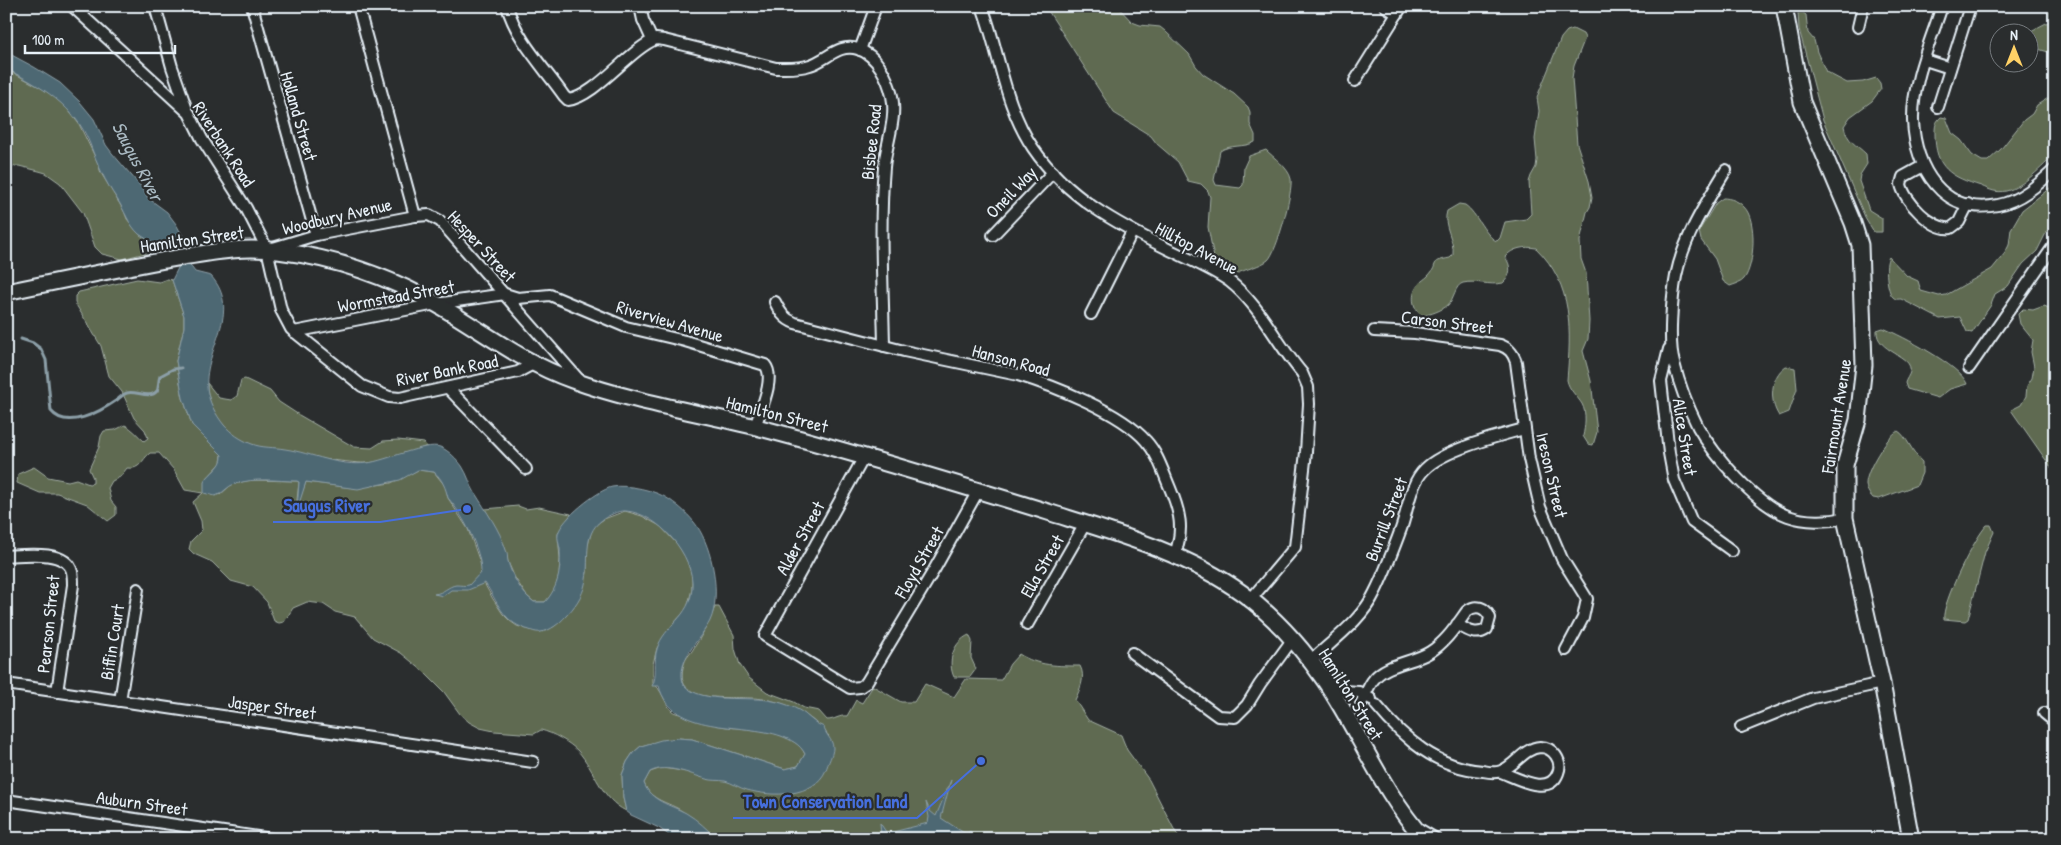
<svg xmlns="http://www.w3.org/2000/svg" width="2061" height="845" viewBox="0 0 2061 845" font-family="'Patrick Hand',sans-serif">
<rect width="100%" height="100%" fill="#2a2d2e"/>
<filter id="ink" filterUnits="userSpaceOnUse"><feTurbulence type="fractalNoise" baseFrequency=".02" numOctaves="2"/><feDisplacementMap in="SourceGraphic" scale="10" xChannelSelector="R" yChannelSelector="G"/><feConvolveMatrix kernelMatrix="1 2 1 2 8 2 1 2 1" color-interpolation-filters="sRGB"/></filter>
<g filter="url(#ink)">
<g fill="#5e6a51" stroke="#a3aea4">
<path d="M1045 6H1117L1132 22 1140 25 1160 27 1165 31 1189 54 1196 66 1203 74 1234 94 1248 107 1250 112V124L1255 135V142C1244 148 1230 144 1220 151L1214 180 1216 185 1240 188 1243 185 1244 167 1249 156 1266 150C1273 157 1289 168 1291 179 1293 192 1277 252 1268 260 1261 266 1245 269 1236 274L1214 258 1208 227 1210 197 1208 191 1201 184 1188 181 1178 162 1157 144 1151 136 1114 113Z"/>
<path d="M2049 6H2055V57L2052 53 2038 49 2029 38V32L2050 21Z"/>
<path d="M1801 11 1806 15 1808 33 1814 40 1817 52 1826 72 1847 83 1863 82 1876 78 1880 83 1881 89 1872 101 1850 117 1844 126C1847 142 1856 144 1866 154L1867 164 1860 175 1859 181 1869 210 1882 218V232H1874L1865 217 1823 120 1799 29 1798 13Z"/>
<path d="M1573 29 1583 34 1585 38 1574 66 1572 78 1577 144 1589 181 1592 197 1590 207 1587 212 1580 241 1581 259 1586 273 1589 321 1588 339 1583 351 1591 381 1597 432 1593 445 1588 444 1583 436C1585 427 1587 413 1582 404 1577 396 1569 390 1567 380 1571 331 1574 285 1536 248 1525 246 1512 248 1505 257 1512 266 1511 276 1503 283 1489 286 1476 280 1463 283 1455 285 1454 299 1448 305 1441 311 1431 314 1422 316 1412 308 1410 294 1419 284 1421 281 1425 279 1428 276 1440 264 1428 262 1450 258L1453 255C1455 240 1442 225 1447 211L1459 204 1465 205C1477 213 1486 238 1497 241L1500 238 1505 222 1526 219 1531 214 1529 182 1531 176 1536 167 1537 160 1535 139 1539 111 1537 97 1561 38 1567 31Z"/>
<path d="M6 69 47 91 65 106 79 124 97 161 101 173 124 211 127 219 140 235 168 250 153 251 122 259 102 254 95 247 83 213 60 183 46 173 39 171 19 166H6Z"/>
<path d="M2055 70V154C2043 166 2023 187 2006 191 1996 193 1990 190 1981 186 1951 177 1935 168 1935 134 1935 127 1935 122 1941 117L1946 118 1952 133 1961 140 1972 155 1982 161H1988L2001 149 2024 120 2032 114 2037 105 2050 97Z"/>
<path d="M2055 184V223L2048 229 2037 251 2023 264 2008 286 1995 294 1991 305 1972 333 1967 332 1960 317 1940 319 1901 299C1898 299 1896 300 1893 297 1887 292 1884 264 1889 257L1907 276 1918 281 1921 291 1939 296 1946 295 1992 269 2005 253 2009 245 2011 229 2022 210Z"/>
<path d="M1723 198C1730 198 1739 201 1744 207 1757 219 1755 265 1744 279 1741 283 1735 284 1730 286L1723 281 1715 259 1701 240 1699 231 1716 203Z"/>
<path d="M137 279 159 282 167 279 172 280 184 316V327L176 361 183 398 192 425 222 455 221 463 206 479 220 495 232 484 251 480 297 481 299 482 296 509 306 482 345 487H362L391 483 418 470 434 472 446 487 448 498 468 529 481 565 484 583 493 599 503 614 510 621 517 626 527 629 540 632 555 626 587 573V549L591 533 594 526 604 519 625 511 642 516 660 526 678 545 686 558 692 576V589L687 609 673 624 657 648 653 664V683C662 689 664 703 672 711 676 714 686 715 691 717 700 720 710 724 720 726 744 730 793 728 805 754L798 766 785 769 692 739 678 738 656 742 641 746 633 753 627 762 622 775 623 798 626 811C601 799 595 770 578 751 569 742 553 733 541 730L534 734 494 731 480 728 469 722 460 714 444 692 423 671 401 653 373 638 355 617 335 612 323 604 307 602 293 608 284 622 279 623 274 621 267 602 253 587 231 581 212 562 194 554 189 549 191 541 202 530 201 521 193 502 203 493 185 490 174 470 159 453H150C141 460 141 470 127 468L120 477 112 481 108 488 111 501 116 507V515L108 521 87 504 57 493H40L17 483 18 474 34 467 48 477 68 481 76 479 89 484 93 483V478L89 469 99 447 101 436 104 431 115 430 125 425C133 429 137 435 144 441L148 438 145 430 134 418 122 392 109 376 101 346 75 303V296L79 292Z"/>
<path d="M2044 306 2055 310V473L2011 410 2021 405 2026 396 2027 386 2032 378 2034 367 2031 352 2033 340 2020 324 2018 314 2023 309 2033 310Z"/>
<path d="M1883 328C1902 336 1961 366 1967 384L1950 389 1938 398 1907 389 1905 383C1906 379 1909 376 1910 372 1914 355 1875 352 1877 330Z"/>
<path d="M1786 366 1795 368 1797 389 1789 412 1779 416C1769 401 1770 377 1786 366Z"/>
<path d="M245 379 270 391 279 402 299 415 354 447 372 448 383 441 398 440 424 443 427 446C412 452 380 463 365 463 352 464 246 449 241 444 222 430 207 406 207 383L219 398 231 400 237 396 241 380Z"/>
<path d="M1898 431C1906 435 1913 454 1922 462V473L1917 485 1879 499 1873 498C1869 494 1866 489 1866 484 1866 471 1886 437 1898 431Z"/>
<path d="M518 506 526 509 539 507 571 514 558 534 560 559 559 575 554 592 545 602H534L526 595 515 578 508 562 504 545 485 509Z"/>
<path d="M1987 525H1991L1994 532 1985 552 1968 619 1965 621 1944 619C1941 604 1975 537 1987 525Z"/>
<path d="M715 607H719L734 635 735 649 740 665 749 678 767 692 794 702 804 708 819 711 827 720C835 720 839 715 847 716L856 700 862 703 873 686 901 702H914L925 684 954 697 966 679 1001 680 1010 664 1019 654C1037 666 1059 666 1080 666 1086 677 1080 689 1075 700L1088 720 1121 735 1127 750 1149 780 1176 833 1182 839H973L972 836 964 833 886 839H711C702 830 692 818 682 811 669 802 650 801 644 783L650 772 662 768 676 770 782 790 829 736C816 720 794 705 773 701 766 699 757 698 750 698 727 696 671 705 684 664 685 659 689 655 692 651 701 637 709 623 715 607Z"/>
<path d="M969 635 972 641 971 658 976 669 970 677H954C947 662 953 642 969 635Z"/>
</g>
<g fill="#4e6873" stroke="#8c9fa8">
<path d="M6 52 34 67 60 83 80 102 94 119 106 145 112 153 143 189 148 198 167 212 176 224 185 240 184 249 173 253C162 246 149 242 139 234 128 224 125 211 117 199 105 182 97 163 90 144 76 107 40 85 6 69Z"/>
<path d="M189 264 195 272 211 276C243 312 204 348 207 387 208 401 216 415 224 425 231 433 241 440 252 444 262 448 274 447 285 449 312 453 339 467 367 463 385 461 426 442 440 447 448 450 457 459 462 466 468 475 470 485 475 493 486 511 500 530 506 550 508 553 507 557 508 561 511 575 522 594 534 602H545C559 587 561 568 560 549 559 544 557 538 558 534 561 519 598 490 612 487 627 484 656 490 670 500 680 507 689 515 697 526 712 548 722 595 710 621 701 639 674 662 684 685 702 705 748 695 773 701 784 703 797 708 805 714 812 720 816 724 824 727 825 735 833 739 833 748 833 754 828 763 826 770 814 798 772 797 747 790 739 788 733 783 725 781 719 780 713 781 706 779 690 774 666 763 650 772L644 783C650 801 671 805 686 813 698 820 707 829 717 839H674L659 828 631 815 626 811 623 798 622 775 627 762 633 753 641 746 661 740 678 738 692 739 785 769 798 766 805 754C800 744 791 740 781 736 742 722 672 736 659 686H652C658 676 653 661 657 649 664 625 690 618 692 588 695 556 658 513 626 511 618 510 608 516 602 520 581 535 591 562 585 584 583 595 574 608 566 616 560 623 550 631 541 632 535 633 531 630 526 629 502 621 498 602 485 583L468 590H451L443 596 434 594C444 593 448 586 456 585 461 585 464 586 469 585L481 572C481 549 463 515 448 498 446 489 442 478 434 472L418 470 400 480 358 489 306 482 297 510 299 482 297 481C276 481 256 477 235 484 227 486 223 494 215 496L204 493V482C210 472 223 467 222 455L192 425 183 398 176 361 184 327V316L172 280 179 266Z"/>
<path d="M951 780 941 818 964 833 967 834 970 831 973 839H876L881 834 880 823 886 832 889 833 928 823 929 817 926 802 930 811 936 816Z"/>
</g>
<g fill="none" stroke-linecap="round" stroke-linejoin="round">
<path stroke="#8c9fa8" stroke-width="3" d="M21 339 33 343 41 349 46 360 51 411C67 431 101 411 117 400 120 398 123 394 127 393 135 390 150 400 157 391 159 388 158 381 160 376L173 369 181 368"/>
<g stroke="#e8f1f8" stroke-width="14">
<g id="street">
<path d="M72 6 189 113 202 139 246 208 267 249 281 310 291 329 362 386 389 397 400 398 518 372 533 364"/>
<path d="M155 6 172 67 187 110"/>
<path d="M252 6 316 235"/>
<path d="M358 6 415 216 429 215 440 221 581 382"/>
<path d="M507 6C517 41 544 67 564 96L568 100C595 97 630 49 656 39L664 40 776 68C787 68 799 69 810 65 827 60 838 43 858 49 877 55 888 78 892 96 897 119 886 144 884 167 879 226 883 287 884 346"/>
<path d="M640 6 643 20 652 40"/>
<path d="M982 6C1000 54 1004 105 1033 148 1067 198 1119 225 1172 251 1191 260 1212 269 1229 281 1260 305 1277 344 1302 373L1308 387 1309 404 1306 452 1295 547 1251 599"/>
<path d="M1385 6 1397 14"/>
<path d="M1942 6C1930 43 1912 82 1913 121 1915 168 1943 216 1998 205 2020 201 2039 184 2055 169"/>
<path d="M1858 27 1863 6"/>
<path d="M860 50 876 6"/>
<path d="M1925 60 1950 68"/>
<path d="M1355 81 1402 6"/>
<path d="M1938 107 1970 6"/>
<path d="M1923 166 1903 177 1901 184C1904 201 1933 231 1951 228L1959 222 1968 204"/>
<path d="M1726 170C1706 203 1684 237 1676 276 1672 297 1668 342 1674 363 1679 384 1688 407 1698 427 1714 456 1757 505 1788 516 1805 522 1827 522 1845 518"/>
<path d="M993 235 1053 172"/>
<path d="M273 248 316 235 415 216"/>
<path d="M775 302C780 312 784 319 795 323L904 351 1018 375C1054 386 1121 412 1146 441 1158 454 1163 472 1170 488 1180 512 1184 529 1175 554"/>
<path d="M1091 314 1132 232"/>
<path d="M1374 331 1415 333 1500 345C1509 348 1513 353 1516 362L1529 459 1540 507 1562 559 1587 599 1583 618 1566 650"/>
<path d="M294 332 436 304 505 294 518 298 550 295 626 327 685 341 765 365C776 378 760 411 755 427"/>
<path d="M1669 349 1661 381 1669 453 1674 480 1692 522 1732 551"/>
<path d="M1969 368 2055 244"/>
<path d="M448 388 526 469"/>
<path d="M864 457 765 636 850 688 860 687 866 683 934 570 978 491"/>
<path d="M6 556C23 555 67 549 72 572 73 576 73 581 73 585L57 692"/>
<path d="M1027 625 1085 524"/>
<path d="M1132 653 1218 716 1235 717 1247 705 1260 684 1292 640"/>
<path d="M1310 662C1332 641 1362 620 1375 592 1385 572 1393 550 1401 529 1408 510 1410 483 1425 469 1443 450 1498 436 1524 429"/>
<path d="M6 684 533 762"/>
<path d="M1330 690 1359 692 1371 699"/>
<path d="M120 701 138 589"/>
<path d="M1361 704C1365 696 1368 686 1374 679 1387 663 1413 663 1430 652 1446 642 1456 626 1467 611 1476 604 1486 607 1490 618L1487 629C1476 637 1467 630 1457 624"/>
<path d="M1376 705C1404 739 1437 768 1483 771 1488 772 1497 773 1501 771 1515 766 1524 748 1540 747 1553 747 1563 761 1558 773 1549 797 1517 778 1501 772"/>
<path d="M2044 713 2055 722"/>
<path d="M1741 727 1813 698 1882 683"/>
<path d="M6 800 272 839"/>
<path d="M1419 829 1436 839"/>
</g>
</g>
<g stroke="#e8f1f8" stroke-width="19">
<g id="secondary">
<path d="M1784 6 1802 102 1853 223 1860 245 1864 365 1858 420 1845 465V518L1882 683 1911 839"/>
<path d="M6 292C59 281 112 270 165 260 203 254 240 245 278 251 335 258 388 276 438 305 483 331 523 363 572 380 633 402 697 412 760 428 857 453 953 483 1048 512 1115 533 1185 552 1242 593 1274 616 1303 649 1325 681 1360 733 1382 792 1424 839"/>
</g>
</g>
<use href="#street" stroke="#2a2d2e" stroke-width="10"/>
<use href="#secondary" stroke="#2a2d2e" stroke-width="15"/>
</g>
</g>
<g text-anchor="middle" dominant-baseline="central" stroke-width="4.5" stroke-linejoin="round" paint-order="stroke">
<g font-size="18" fill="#e8f1f8" stroke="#2a2d2e">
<text transform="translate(299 116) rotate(74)">Holland Street</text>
<text transform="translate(871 142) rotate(-84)">Bisbee Road</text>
<text transform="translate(224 144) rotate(57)">Riverbank Road</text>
<text transform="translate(1011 192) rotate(-46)">Oneil Way</text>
<text transform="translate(337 216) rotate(-13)">Woodbury Avenue</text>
<text transform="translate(192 239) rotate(-8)">Hamilton Street</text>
<text transform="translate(482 246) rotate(47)">Hesper Street</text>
<text transform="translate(1197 248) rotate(28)">Hilltop Avenue</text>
<text transform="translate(396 296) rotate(-10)">Wormstead Street</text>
<text transform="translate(670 321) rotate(16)">Riverview Avenue</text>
<text transform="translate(1447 322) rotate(7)">Carson Street</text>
<text transform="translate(1011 360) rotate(15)">Hanson Road</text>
<text transform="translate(447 370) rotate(-11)">River Bank Road</text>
<text transform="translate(777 414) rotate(14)">Hamilton Street</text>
<text transform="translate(1836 416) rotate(-81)">Fairmount Avenue</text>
<text transform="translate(1685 437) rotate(81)">Alice Street</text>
<text transform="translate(1552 475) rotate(77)">Ireson Street</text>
<text transform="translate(1386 519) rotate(-69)">Burrill Street</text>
<text transform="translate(800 538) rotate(-61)">Alder Street</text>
<text transform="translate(919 562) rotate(-60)">Floyd Street</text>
<text transform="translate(1042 566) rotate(-60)">Ella Street</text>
<text transform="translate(48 624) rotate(-84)">Pearson Street</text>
<text transform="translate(112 642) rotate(-81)">Biffin Court</text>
<text transform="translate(1351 694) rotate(58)">Hamilton Street</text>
<text transform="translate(272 707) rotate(8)">Jasper Street</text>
<text transform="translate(142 803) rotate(8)">Auburn Street</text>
</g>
<g font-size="19" font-style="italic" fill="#aabac3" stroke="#2a2d2e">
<text transform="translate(138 161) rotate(62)">Saugus River</text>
</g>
</g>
<path fill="none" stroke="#466fde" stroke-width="2" d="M467 509L380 522H273M981 761L917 818H733"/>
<g fill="#466fde" stroke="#2a2d2e" stroke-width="2">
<circle cx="467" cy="509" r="5"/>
<circle cx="981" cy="761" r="5"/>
</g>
<g font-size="19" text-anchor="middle" font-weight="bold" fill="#466fde" stroke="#2a2d2e" stroke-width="4.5" stroke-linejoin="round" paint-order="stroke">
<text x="327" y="512">Saugus River</text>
<text x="825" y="808">Town Conservation Land</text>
</g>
<rect width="2061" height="845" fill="none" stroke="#2a2d2e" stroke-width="25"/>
<rect x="12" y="12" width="2036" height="820" fill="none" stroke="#e8f1f8" stroke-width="2" filter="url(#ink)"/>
<g transform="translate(2014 48)"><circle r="24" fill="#2a2d2e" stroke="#767b7f"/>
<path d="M0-4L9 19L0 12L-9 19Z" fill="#ffd166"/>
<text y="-8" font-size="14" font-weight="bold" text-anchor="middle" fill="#e8f1f8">N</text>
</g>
<path d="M25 45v8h150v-8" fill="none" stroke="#e8f1f8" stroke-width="2.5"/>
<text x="32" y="45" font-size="15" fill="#e8f1f8" stroke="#2a2d2e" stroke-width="4" paint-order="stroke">100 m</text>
</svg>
